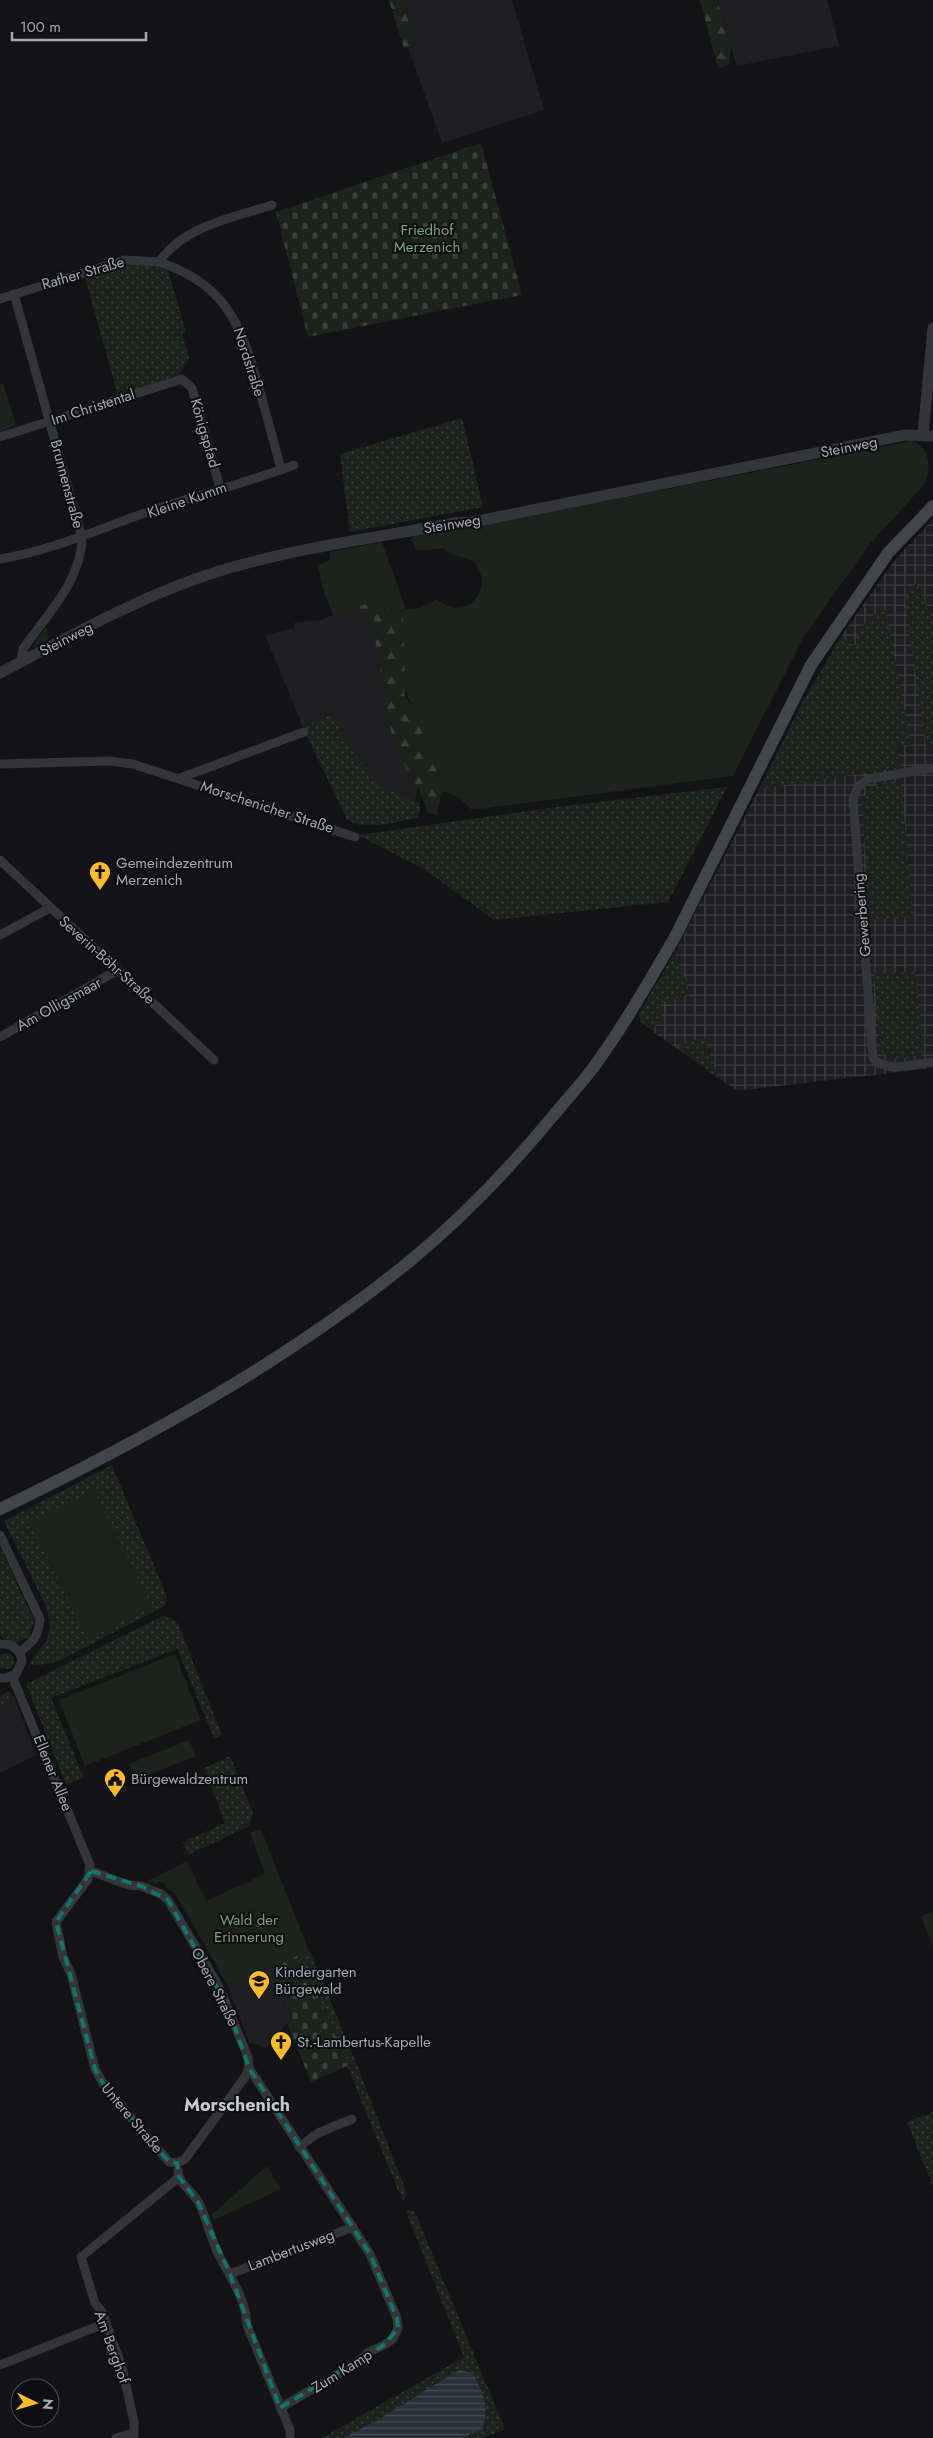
<svg xmlns="http://www.w3.org/2000/svg" width="933" height="2438" viewBox="0 0 933 2438" font-family="Jost,sans-serif">
<defs>
<pattern id="industrial-grid" width="8" height="8" patternUnits="userSpaceOnUse" patternTransform="scale(1.25)"><rect width="8" height="8" fill="#1f1f22"/><path d="M0 4h8M4 0v8" fill="none" stroke="#3d3d40"/></pattern>
<pattern id="grass-dots" width="8" height="8" patternUnits="userSpaceOnUse" patternTransform="scale(1.25)"><rect width="8" height="8" fill="#1b231c"/><path d="M2 2h.1M6 6h.1" fill="none" stroke="#39403b" stroke-width="1.8" stroke-linecap="round"/></pattern>
<pattern id="forest-firs" width="22" height="20" patternUnits="userSpaceOnUse" patternTransform="scale(1.25)"><rect width="22" height="20" fill="#1b231c"/><path d="M5 1l3.5 6h-7zM16 11l3.5 6h-7z" fill="#39403b"/></pattern>
<pattern id="cemetery-stones" width="16" height="16" patternUnits="userSpaceOnUse" patternTransform="scale(1.25)"><rect width="16" height="16" fill="#1b231c"/><path d="M2 7V4a2 2 0 0 1 4 0v3zM10 15v-3a2 2 0 0 1 4 0v3z" fill="#39403b"/></pattern>
<pattern id="water-rules" width="6" height="5" patternUnits="userSpaceOnUse" patternTransform="scale(1.25)"><rect width="6" height="5" fill="#28313a"/><path d="M0 2.5h6" fill="none" stroke="#444c54"/></pattern>
</defs>
<rect width="100%" height="100%" fill="#131315"/>
<g fill="#1f1f22">
<path d="M403 0H512L544 110 442 143 408 47 415 45Z"/>
<path d="M717 0H827L839 46 737 66Z"/>
<path d="M353 608 370 618 378 646 394 740 418 787 415 801 396 795 384 788 353 752 331 714 303 727 265 635 295 628 294 623 320 620Z"/>
<path d="M15 1699 36 1755 0 1773V1707Z"/>
<path d="M272 1966 292 2017 266 2048 249 2042 227 1984Z"/>
</g>
<path fill="url(#industrial-grid)" d="M933 519V1068L746 1090H736L718 1078 704 1037 675 1047 652 1031 662 1017 659 1003 690 994 675 952 759 789 900 767 895 726 842 635 894 561Z"/>
<g fill="url(#grass-dots)">
<path d="M128 263 144 264 168 270 186 332 182 333 189 358 179 375 118 395 85 278Z"/>
<path d="M462 418 483 507 350 532 340 454Z"/>
<path d="M916 583 933 621V746H926L905 599Z"/>
<path d="M886 610 911 745 897 746 900 767 759 789 804 699 842 635 849 646 859 644 856 637 869 617Z"/>
<path d="M331 714 353 752 384 788 419 803 420 811 417 818C397 821 361 833 346 818L303 727Z"/>
<path d="M901 781 913 917 870 920 862 805C867 781 881 784 901 781Z"/>
<path d="M727 787 668 902 494 920 425 870 358 835 556 807Z"/>
<path d="M675 952 690 994 660 1003 662 1017 652 1031 641 1022 638 1015Z"/>
<path d="M916 972 923 1055C906 1058 892 1064 880 1050L874 973Z"/>
<path d="M704 1037 718 1078 675 1047Z"/>
<path d="M112 1465 167 1597 166 1605 59 1661 40 1665 29 1664 47 1640 50 1628 47 1608 4 1521Z"/>
<path d="M0 1547 34 1621 29 1637 16 1643 3 1638 0 1634Z"/>
<path d="M163 1616 173 1619 178 1624 222 1735 214 1738 177 1649 51 1698 84 1778 66 1784 26 1684Z"/>
<circle cx="6" cy="1661" r="8"/>
<path d="M10 1691 15 1699 0 1707V1696Z"/>
<path d="M230 1756 253 1813 249 1826 188 1855 183 1842 225 1823 204 1768Z"/>
<path d="M310 1951 353 2056 345 2059 301 1954Z"/>
<path d="M356 2062 407 2194 403 2202 347 2066Z"/>
<path d="M933 2112V2187L907 2122Z"/>
<path d="M405 2209 414 2211 417 2217 505 2429 483 2438H322L464 2357Z"/>
</g>
<g fill="url(#forest-firs)">
<path d="M389 0H403L415 45 404 49Z"/>
<path d="M700 0H717L731 48 729 65 718 68Z"/>
<path d="M366 604 403 611 420 609 404 694 409 703 432 714 430 733 445 791 441 794 437 815 427 812C421 785 401 765 393 739 382 700 381 658 370 618L353 608Z"/>
</g>
<g fill="url(#cemetery-stones)">
<path d="M481 143 522 295 308 337 276 212Z"/>
<path d="M301 1954 345 2059 353 2056 356 2062 311 2082 287 2023 292 2017 272 1966Z"/>
</g>
<g fill="#1b231c">
<path d="M3 383 16 425 0 431V384Z"/>
<path d="M912 441C930 446 932 470 924 485L868 546 804 636 733 776 472 810 458 797 445 791 405 689 403 611 366 604 334 617 323 589 318 565 330 560V552L382 542 406 609 420 608 436 599C441 602 445 605 450 607 476 613 491 582 475 563 468 555 458 559 451 553 448 552 447 550 445 548L416 551 412 539 414 536 473 527Z"/>
<path d="M46 627 49 639 33 648 35 642Z"/>
<path d="M94 1490 152 1607 88 1639 30 1522Z"/>
<path d="M175 1654 201 1720 85 1766 59 1700Z"/>
<path d="M189 1740 196 1756 135 1780 129 1764Z"/>
<path d="M261 1829 309 1951 227 1984 174 1892 165 1888 166 1884 158 1881 157 1885 147 1881 187 1861 206 1901 265 1874 250 1833Z"/>
<path d="M933 1912V1949L921 1916Z"/>
<path d="M267 2166 281 2189 214 2220 211 2215Z"/>
</g>
<path fill="url(#water-rules)" d="M459 2370 473 2373C484 2396 490 2405 482 2430L461 2438H343L376 2421Z"/>
<g fill="none" stroke-linecap="round" stroke-linejoin="round">
<g stroke="#34353a" stroke-width="9">
<path d="M159 262C224 283 241 323 258 385 266 413 274 442 281 470"/>
<path d="M14 294 82 538C81 582 46 615 23 649L20 663"/>
<path d="M0 299 124 260 159 262C184 226 232 218 272 205"/>
<path d="M0 437 182 379 192 388 220 488"/>
<path d="M0 559C55 550 103 527 156 509 202 494 249 482 294 465"/>
<path d="M0 764 110 761 133 764 355 837"/>
<path d="M933 768 868 779 858 787 853 799 873 1058C885 1074 915 1064 933 1062"/>
<path d="M180 778 304 732"/>
<path d="M0 860 214 1060"/>
<path d="M0 935 50 908"/>
<path d="M0 1037 118 970"/>
<path d="M0 1535 40 1619C39 1635 33 1643 19 1652"/>
<path d="M0 1644C12 1643 20 1649 22 1661L16 1674 6 1678H0"/>
<path d="M12 1676 90 1865 88 1879 56 1922 63 1957 71 1974 95 2069 105 2087 169 2162 177 2163"/>
<path d="M91 1871 128 1885 141 1886 161 1894 168 1900 218 1985 248 2057 249 2068 370 2254 397 2318 398 2328 393 2339 384 2345 369 2352 354 2365 280 2408"/>
<path d="M299 2147 318 2133 352 2119"/>
<path d="M177 2163 185 2159 245 2077 249 2068"/>
<path d="M178 2171C179 2184 193 2192 199 2203 208 2221 211 2243 222 2261 232 2279 247 2304 247 2325L290 2430V2438"/>
<path d="M230 2274 353 2227"/>
<path d="M0 2365 106 2323"/>
<path d="M116 2438 133 2433"/>
<path d="M134 2438V2422L122 2367 102 2312 95 2303 81 2257 179 2177"/>
</g>
<g stroke="#34353a" stroke-width="11">
<path d="M923 434 933 328"/>
<path d="M0 673C70 636 141 596 216 572 293 548 375 538 454 523L473 522 905 435 933 436"/>
</g>
<path stroke="#42444b" stroke-width="12" d="M0 1509C143 1440 286 1362 410 1261 462 1218 510 1168 553 1116 566 1100 581 1084 593 1068 624 1026 649 981 675 937L811 665 888 553 933 506"/>
</g>
<path fill="none" stroke="#0f766e" stroke-width="4" stroke-dasharray="10 6" stroke-linejoin="round" d="M91 1871 141 1886 168 1900 227 2005 249 2068 370 2254 397 2318 398 2328 384 2345 280 2408 230 2274 198 2202 179 2177 177 2163 169 2162 105 2087 95 2069 56 1922Z"/>
<defs>
<g id="church-pin" transform="scale(1.125)"><path d="M0 17L-7.5 6A9.5 9.5 0 1 1 7.5 6Z" fill="#ffbd21" stroke="#0e0e10"/><path d="M-1.2-6h2.4v3.5h3.3v2.4h-3.3V6h-2.4V-.1h-3.3v-2.4h3.3Z" fill="#111"/></g>
<g id="civic-pin" transform="scale(1.125)"><path d="M0 17L-7.5 6A9.5 9.5 0 1 1 7.5 6Z" fill="#ffbd21" stroke="#0e0e10"/><path d="M-.6-6.5H3V-4.5H.6V-3L4-1V1h2V6H-6V1h2V-1L-.6-3ZM-1.2 2.5V6h2.4V2.5Z" fill="#111"/></g>
<g id="school-pin" transform="scale(1.125)"><path d="M0 17L-7.5 6A9.5 9.5 0 1 1 7.5 6Z" fill="#ffbd21" stroke="#0e0e10"/><path d="M0-5L7-2L0 1L-7-2ZM-4 1L0 2.5L4 1V4Q0 6-4 4Z" fill="#111"/></g>
</defs>
<g fill-rule="evenodd">
<use href="#church-pin" x="100" y="872"/>
<use href="#civic-pin" x="115" y="1779"/>
<use href="#school-pin" x="259" y="1981"/>
<use href="#church-pin" x="281" y="2042"/>
</g>
<g text-anchor="middle" dominant-baseline="central" stroke-width="4" stroke-linejoin="round" paint-order="stroke">
<g font-size="15" fill="#79a47d" stroke="#0e0e10">
<text x="427" y="230">Friedhof<tspan x="427" dy="17">Merzenich</tspan></text>
<text x="249" y="1920">Wald der<tspan x="249" dy="17">Erinnerung</tspan></text>
</g>
<g font-size="15" fill="#a4a9b7" stroke="#0e0e10">
<text transform="translate(83 273) rotate(-16)">Rather Straße</text>
<text transform="translate(249 362) rotate(72)">Nordstraße</text>
<text transform="translate(93 407) rotate(-18)">Im Christental</text>
<text transform="translate(205 433) rotate(74)">Königspfad</text>
<text transform="translate(849 447) rotate(-11)">Steinweg</text>
<text transform="translate(67 484) rotate(75)">Brunnenstraße</text>
<text transform="translate(187 500) rotate(-19)">Kleine Kumm</text>
<text transform="translate(452 524) rotate(-9)">Steinweg</text>
<text transform="translate(66 639) rotate(-27)">Steinweg</text>
<text transform="translate(267 807) rotate(18)">Morschenicher Straße</text>
<text transform="translate(862 915) rotate(-95)">Gewerbering</text>
<text transform="translate(107 960) rotate(42)">Severin-Böhr-Straße</text>
<text transform="translate(59 1004) rotate(-29)">Am Olligsmaar</text>
<text transform="translate(53 1773) rotate(68)">Ellener Allee</text>
<text transform="translate(215 1987) rotate(63)">Obere Straße</text>
<text transform="translate(132 2118) rotate(50)">Untere Straße</text>
<text transform="translate(291 2250) rotate(-21)">Lambertusweg</text>
<text transform="translate(112 2347) rotate(70)">Am Berghof</text>
<text transform="translate(342 2371) rotate(-32)">Zum Kamp</text>
</g>
<g font-size="15" fill="#a4a9b7" stroke="#0e0e10" text-anchor="start">
<text x="116" y="863">Gemeindezentrum<tspan x="116" dy="17">Merzenich</tspan></text>
<text x="131" y="1779">Bürgewaldzentrum</text>
<text x="275" y="1972">Kindergarten<tspan x="275" dy="17">Bürgewald</tspan></text>
<text x="297" y="2042">St.-Lambertus-Kapelle</text>
</g>
<g font-size="18" font-weight="bold" fill="#c5c8d2" stroke="#0e0e10">
<text x="237" y="2105">Morschenich</text>
</g>
</g>
<g transform="translate(35 2403) rotate(95)"><circle r="24" fill="#0e0e10" stroke="#4a4c53"/>
<path d="M0-4L9 19L0 12L-9 19Z" fill="#ffbd21"/>
<text y="-8" font-size="14" font-weight="bold" text-anchor="middle" fill="#a4a9b7">N</text>
</g>
<path d="M12 32v8h134v-8" fill="none" stroke="#a4a9b7" stroke-width="2.5"/>
<text x="20" y="32" font-size="15" fill="#a4a9b7" stroke="#0e0e10" stroke-width="4" paint-order="stroke">100 m</text>
</svg>
